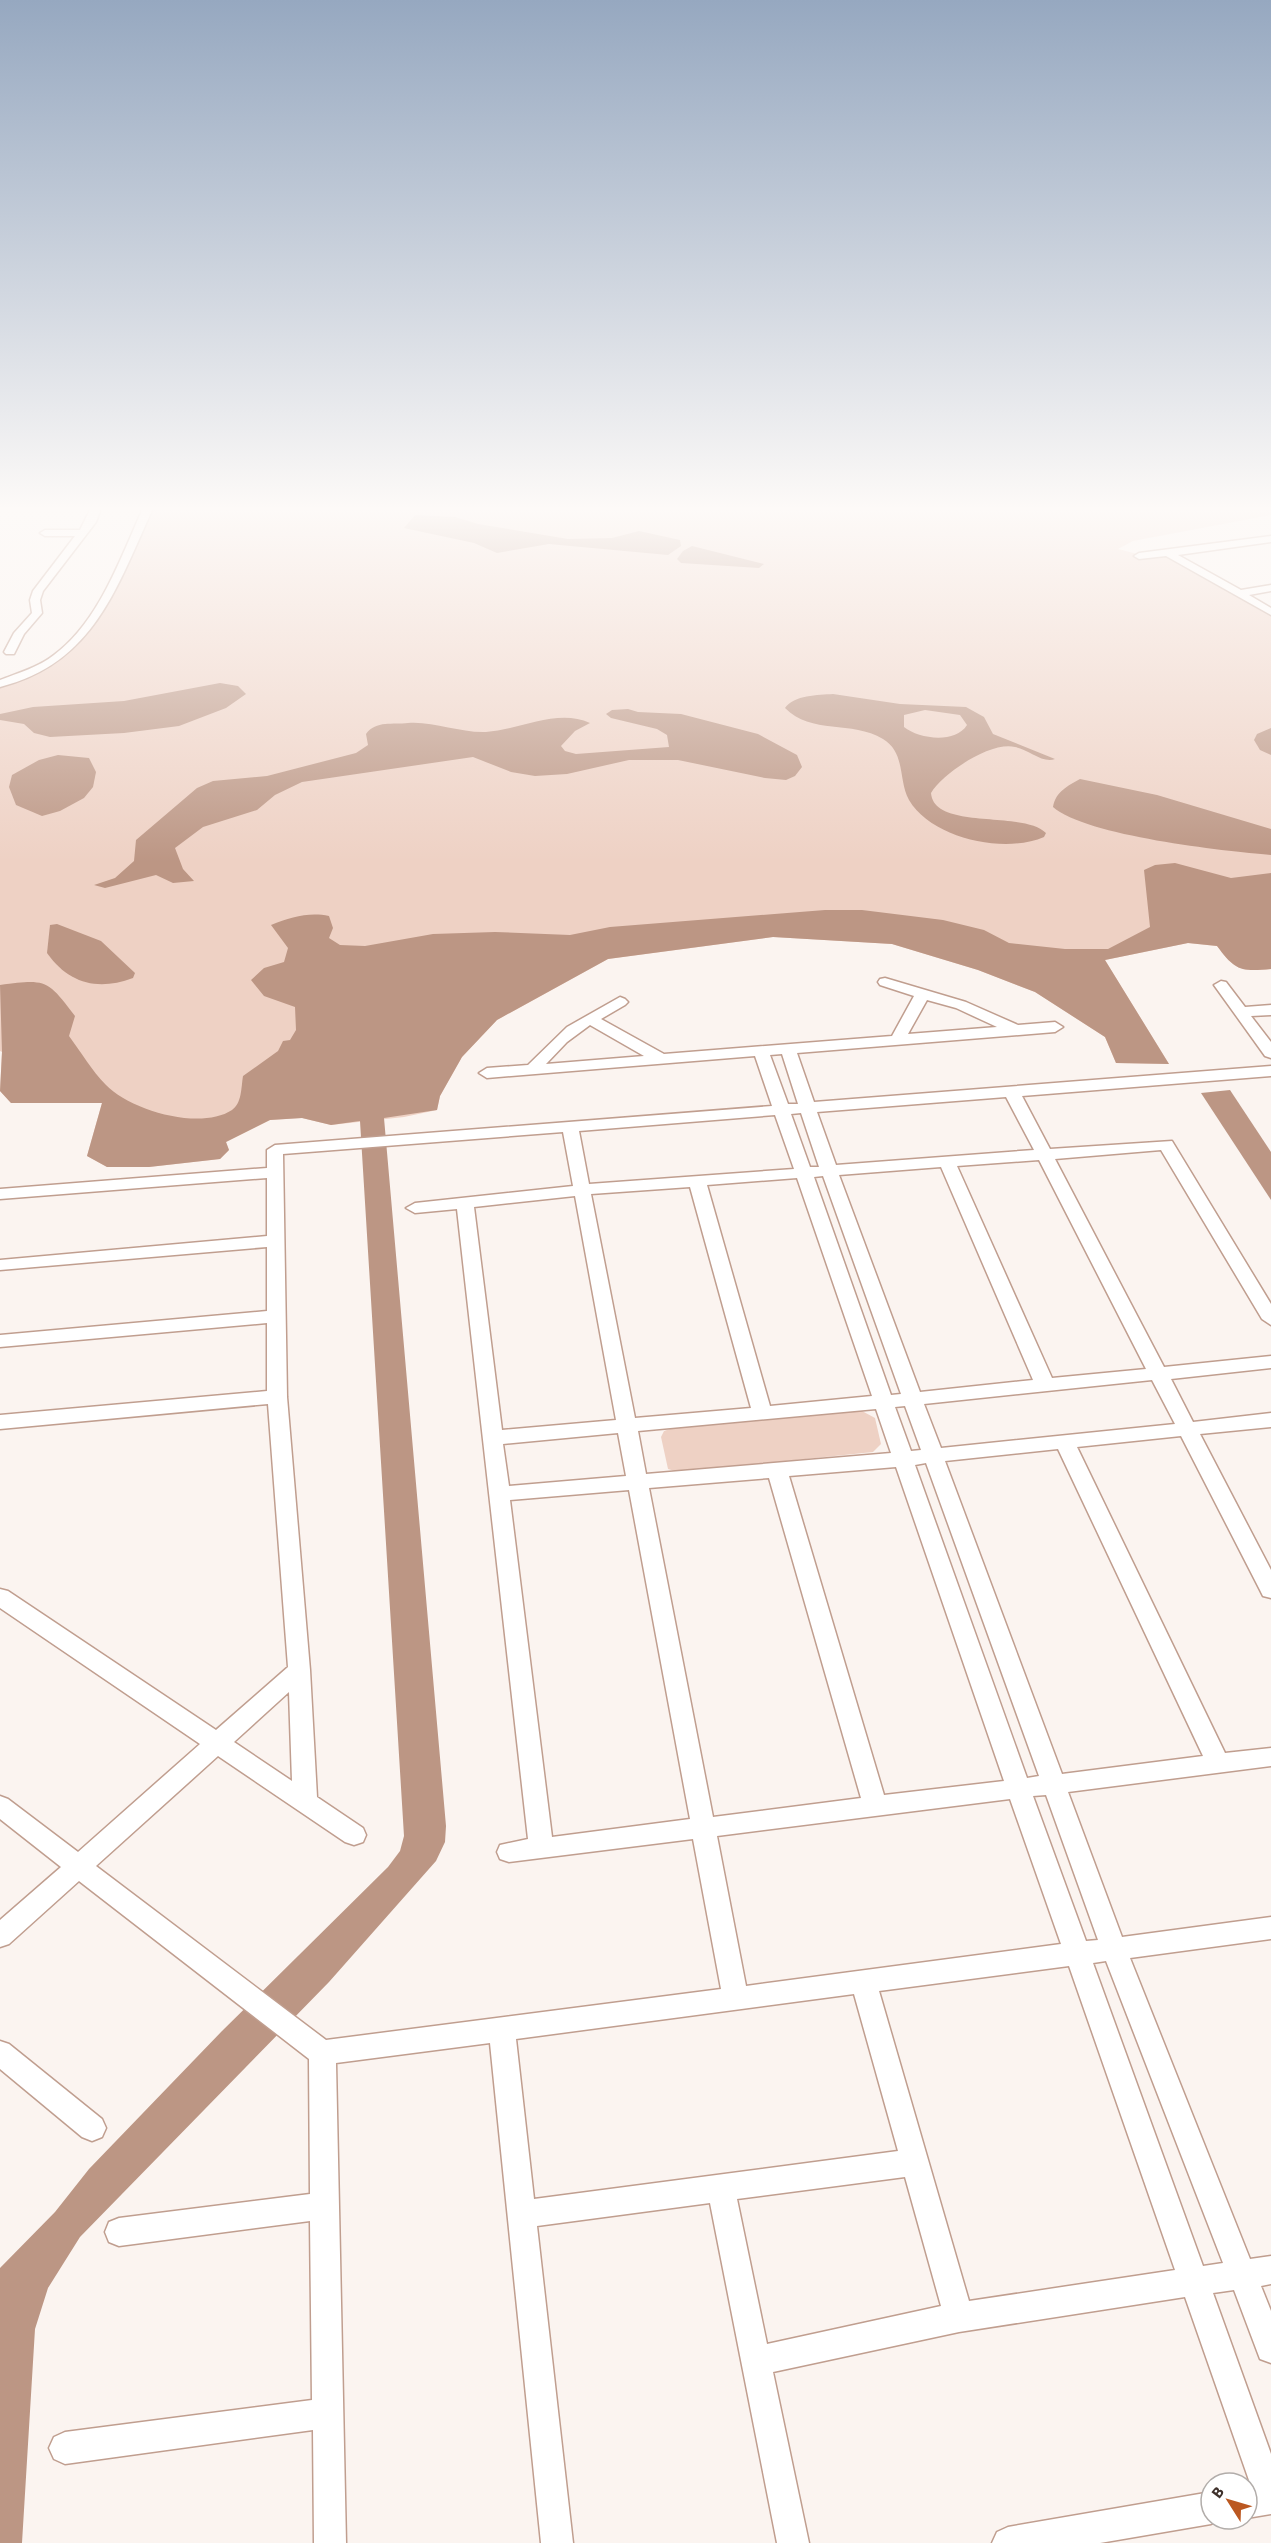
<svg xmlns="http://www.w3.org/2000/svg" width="1271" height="2543" viewBox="0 0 1271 2543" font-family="'Source Sans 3',sans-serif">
<rect width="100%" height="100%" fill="#fbf4f0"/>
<g fill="#eed1c4">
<path d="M152 506H1271V515L1133 541 1118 549 1145 556 1166 554 1271 614V969C1240 972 1235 970 1217 946L1188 943 1105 960 1169 1064 1116 1063 1105 1037 1035 992 978 970 892 944 773 937 608 959 497 1020 462 1057 440 1096 437 1110 404 1117 331 1125 302 1118 270 1120 226 1142 229 1150 220 1159 149 1167H107L87 1156 102 1103H11L0 1091 2 1052 0 1051V686L61 658 103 606Z"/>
<path d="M862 1411 875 1418 881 1444 873 1452 678 1472 668 1469 661 1437 664 1431 673 1428Z"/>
</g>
<g fill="#bc9684" fill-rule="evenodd">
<path d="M415 515 455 517 478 524 568 539 612 538 639 531 680 540 681 546 668 555 549 544 497 553 474 543 404 528Z"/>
<path d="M692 546 764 564 759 568 681 563 677 559 683 551Z"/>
<path d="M220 683 238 686 246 694 226 708 179 726 124 733 50 737 34 733 24 724 0 720V714L33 707 124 701Z"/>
<path d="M833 694 900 704 966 707 984 717 993 734 1055 759C1043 764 1028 749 1015 747 991 741 943 773 931 793 934 831 1024 810 1046 833L1044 837C1005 854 932 839 909 800 898 780 906 753 883 739 852 720 811 735 785 708 794 695 818 695 833 694ZM925 710 960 715 967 725C955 744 919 739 904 727V715Z"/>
<path d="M628 709 638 712 681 714 758 734 797 755 802 767 795 776 786 780 765 778 678 760H629L567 774 535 776 511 772 473 757 302 782 275 795 257 810 203 827 175 848 183 869 194 881 173 883 156 875 105 888 94 885 115 878 134 861 136 840 197 788 213 781 267 776 356 753 368 745 366 734C376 720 393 725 408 723 433 721 460 733 486 732 520 730 557 708 590 723L575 731 561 746 565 751 576 754 669 747 667 735 657 729 611 718 606 714 612 710Z"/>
<path d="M1271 728V755L1260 750 1254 740 1257 734Z"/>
<path d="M58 755 89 758 96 772 93 787 84 798 60 811 42 816 16 805 9 787 12 775 39 760Z"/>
<path d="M1080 779 1157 795 1271 829V855C1224 851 1086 836 1053 807 1056 791 1068 786 1080 779Z"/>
<path d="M1175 863 1231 878 1271 873V969C1240 972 1235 970 1217 946L1188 943 1105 960 1169 1064 1116 1063 1105 1037 1035 992 978 970 892 944 773 937 608 959 497 1020 462 1057 440 1096 437 1110 384 1118 446 1826 445 1842 436 1861 329 1982 80 2237 48 2288 35 2329 22 2543H0V2268L55 2212 89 2169 222 2031 388 1867 400 1851 404 1836 360 1121 331 1125 302 1118 270 1120 226 1142 229 1150 220 1159 149 1167H107L87 1156 102 1103H11L0 1091 2 1052 0 985C46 979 47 979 75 1016L69 1036C81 1052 92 1071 106 1085 130 1110 200 1131 232 1110 242 1103 241 1088 243 1076L278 1051 283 1041 290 1040 296 1030 295 1007 264 996 251 980 264 968 284 962 288 948 271 925C291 917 309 912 329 916L333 928 329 938 340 945 365 946 433 934 495 932 570 935 610 927 825 910H862L943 920 984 930 1009 943 1065 949H1108L1150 927 1144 870 1155 865Z"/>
<path d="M57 924 101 941 135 973 133 978C98 991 69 984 47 953L50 925Z"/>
<path d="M1230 1090 1271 1152V1200L1201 1093Z"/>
</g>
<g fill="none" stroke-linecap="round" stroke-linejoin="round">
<g stroke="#c09e8f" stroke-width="3">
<g id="minor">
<path d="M92 506H102L96 522 43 591 40 600 42 613 24 634 14 654H6L4 652 14 633 32 613 30 600 33 591 75 536H45L40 533 45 530H80Z"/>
<path d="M144 506H154C117 586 95 663 0 687V680C18 673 39 667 54 655 100 621 121 556 144 506Z"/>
<path d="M1271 536V542L1178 555 1241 590 1271 585V591L1249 595 1271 608V615L1166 556 1139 559 1134 556 1139 553Z"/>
<path d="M885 978 966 1002 1018 1025 1055 1022 1063 1027 1055 1032 797 1053 814 1102 1271 1066V1076L1022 1096 1050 1149 1172 1141 1271 1304V1325L1262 1319 1161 1150 1055 1159 1164 1367 1271 1356V1368L1171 1379 1193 1422 1271 1413V1427L1200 1434 1271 1570V1598L1263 1596 1260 1590 1181 1436 1077 1447 1225 1753 1271 1748V1766L1068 1792 1122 1937 1271 1917V1939L1130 1958 1250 2259 1271 2256V2284L1261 2286 1271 2311V2363L1260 2359 1234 2290 1213 2293 1271 2454V2514L1247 2518V2486H1251L1185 2297 959 2332 773 2372 809 2543H777L710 2203 537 2226 573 2543H541L490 2043 336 2063 346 2543H314L313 2430 65 2464 54 2459 49 2448 54 2437 65 2432 312 2400 310 2221 119 2246 109 2242 105 2232 109 2222 119 2218 310 2194 309 2059 79 1881 9 1944 0 1947V1920L61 1867 0 1819V1796L8 1799 78 1852 200 1744 0 1608V1589L8 1591 216 1730 288 1667 268 1404 0 1429V1415L267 1391V1323L0 1347V1335L267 1311V1247L0 1270V1260L267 1236V1178L0 1199V1189L267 1168V1150L275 1145 772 1106 755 1056 487 1078 479 1073 487 1068 528 1065 567 1027 620 997 625 999 628 1002 625 1005 601 1019 664 1054 892 1036 914 996 880 985 878 982 880 979ZM927 1000 956 1008 997 1027 908 1034ZM590 1025 644 1056 546 1064 567 1042ZM782 1054 798 1104H788L770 1055ZM1006 1097 1034 1150 836 1165 817 1112ZM801 1113 819 1167H810L791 1114ZM775 1115 794 1169 589 1184 579 1131ZM563 1132 573 1186 415 1203 406 1208 415 1213 457 1209 528 1839 500 1845 497 1852 500 1859 509 1862 693 1839 721 1989 326 2040 96 1866 218 1756 345 1842 354 1845 363 1842 366 1835 363 1828 317 1797 310 1670 287 1397 283 1154ZM1039 1160 1146 1369 1052 1378 957 1166ZM941 1167 1033 1380 920 1392 839 1175ZM823 1176 901 1394 891 1395 814 1177ZM797 1178 872 1396 770 1406 707 1185ZM690 1187 751 1408 635 1418 591 1194ZM575 1196 616 1420 502 1430 474 1207ZM1152 1380 1175 1424 941 1448 924 1404ZM905 1406 921 1450 911 1451 895 1407ZM876 1409 891 1453 646 1474 638 1431ZM618 1433 626 1476 509 1486 503 1444ZM1058 1449 1203 1756 1062 1774 945 1461ZM926 1463 1039 1776 1027 1778 915 1465ZM896 1467 1004 1781 884 1795 789 1476ZM769 1478 861 1798 713 1817 649 1488ZM629 1490 690 1819 552 1837 510 1500ZM289 1692 292 1781 234 1742ZM1046 1795 1098 1940 1086 1941 1033 1796ZM1010 1799 1061 1944 746 1986 717 1836ZM1106 1961 1223 2263 1203 2266 1093 1963ZM1069 1966 1175 2270 969 2301 879 1991ZM854 1994 898 2151 534 2199 516 2039ZM905 2177 941 2306 767 2344 737 2199Z"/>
<path d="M1221 981 1226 982 1245 1007 1271 1005V1015L1251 1016 1271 1042V1058L1265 1056 1214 985Z"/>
<path d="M0 2041 9 2044 102 2119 106 2128 102 2137 92 2141 82 2137 0 2069Z"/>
<path d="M1211 2492V2519H1222L1211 2524 1100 2543H992L997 2532 1008 2527Z"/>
</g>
</g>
<use href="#minor" fill="#fff" fill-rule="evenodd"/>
</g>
<linearGradient id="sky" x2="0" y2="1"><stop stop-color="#96a8c0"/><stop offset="0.59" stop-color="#fdfaf8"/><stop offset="1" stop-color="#fdfaf8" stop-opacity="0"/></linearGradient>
<rect width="1271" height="862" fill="url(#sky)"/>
<g transform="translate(1229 2501) rotate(307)"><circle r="28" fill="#ffffff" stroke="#b2adaa" stroke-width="1.5"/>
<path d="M0-4.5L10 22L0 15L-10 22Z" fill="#bb5821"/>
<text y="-9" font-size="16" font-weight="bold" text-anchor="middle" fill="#3f312b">B</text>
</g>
</svg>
